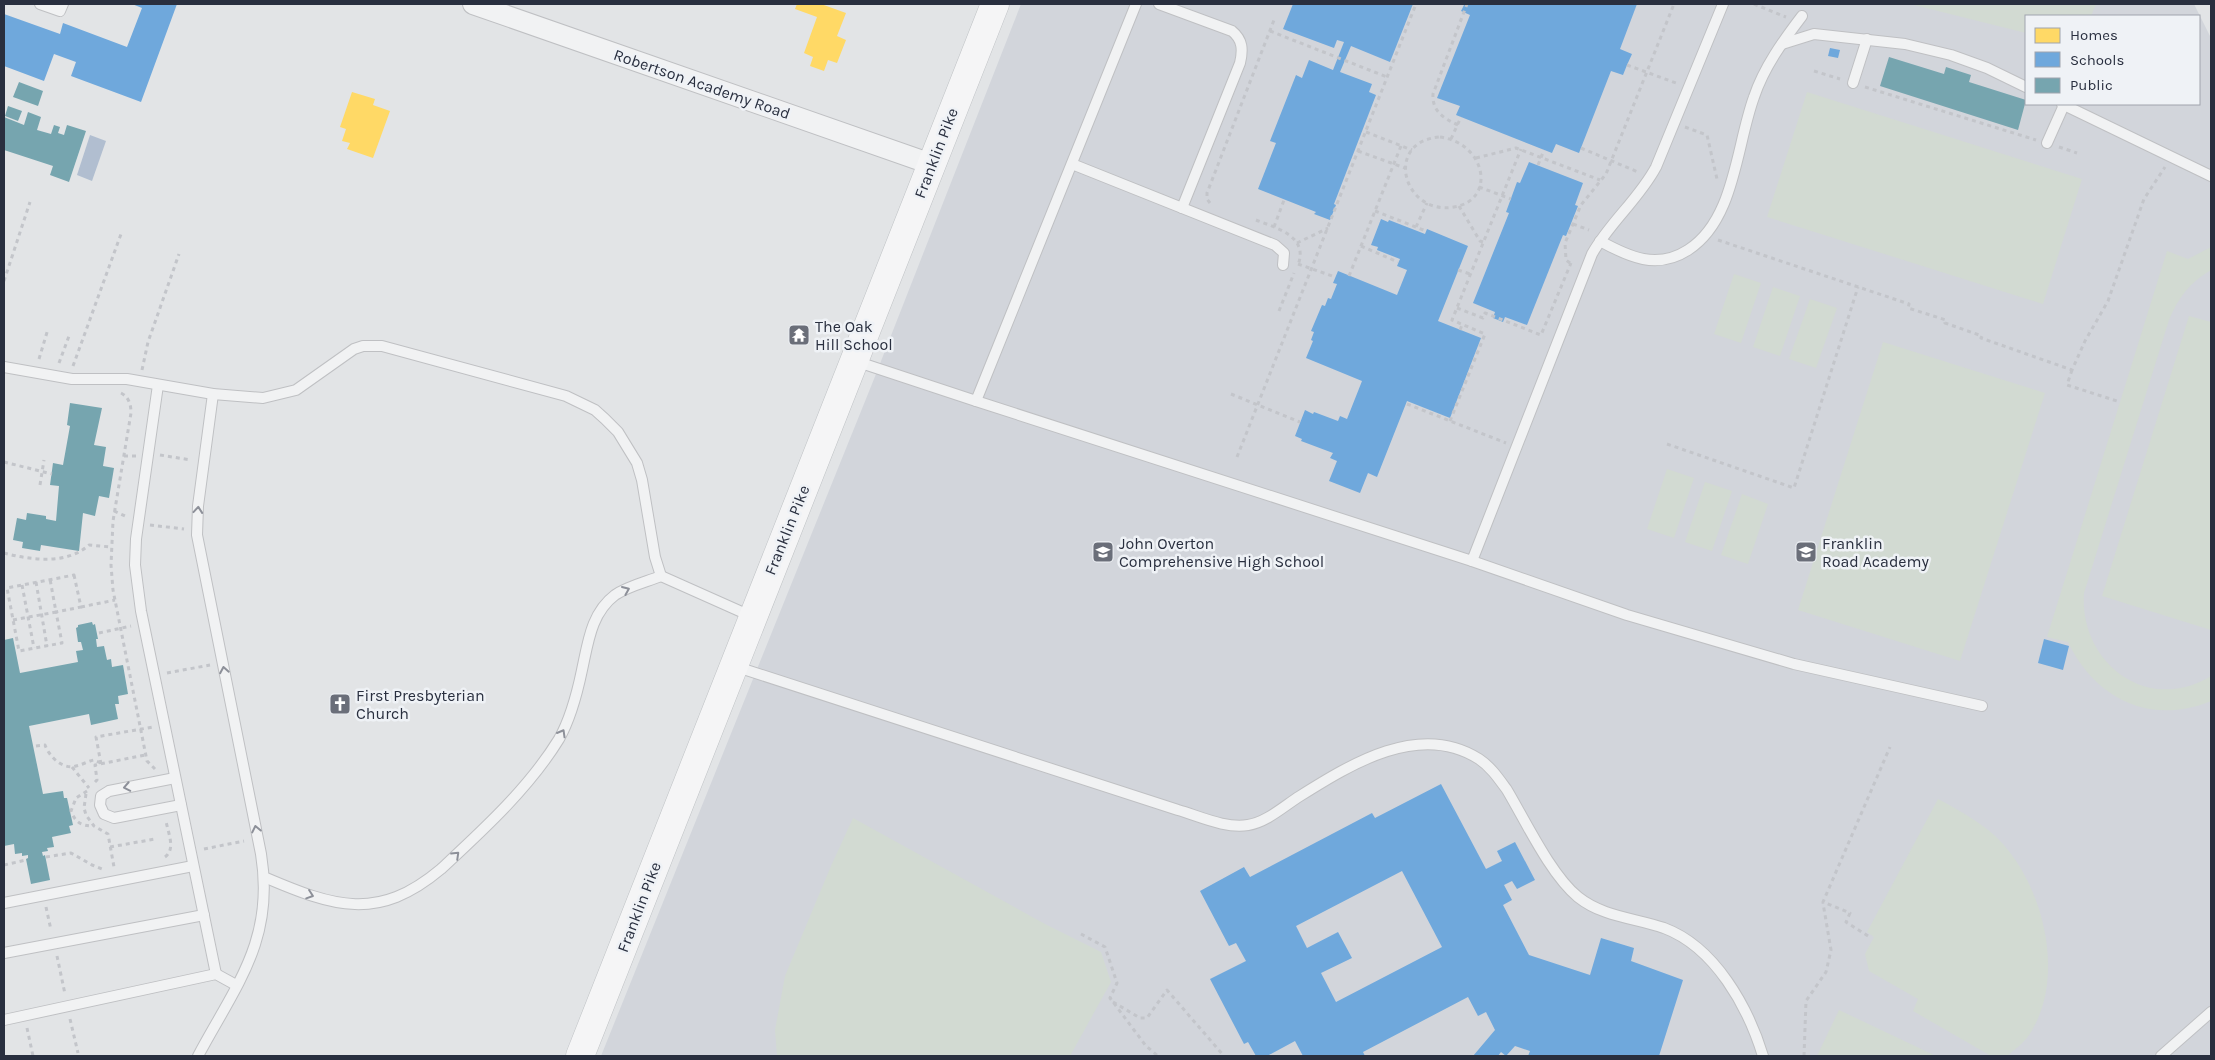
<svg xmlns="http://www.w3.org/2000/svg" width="2215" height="1060" viewBox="0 0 2215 1060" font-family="Karla,sans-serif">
<rect width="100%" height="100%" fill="#e2e4e6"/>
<path fill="#d2d5db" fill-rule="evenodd" d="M1021 4H2194L2211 38V1056H601L874 379ZM2026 16H2199V104H2026Z"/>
<g fill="#d2dad2">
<path d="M1910 4H2096L2091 16H2026V33Z"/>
<path d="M1807 92 2082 179 2043 304 1767 217Z"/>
<path d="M2211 247V270C2190 282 2178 298 2169 320L2084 593C2079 663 2148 715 2211 676V701C2151 726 2095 699 2068 642L2047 637 2167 251 2188 259Z"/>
<path d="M1734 274 1761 283 1741 343 1714 334Z"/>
<path d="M1773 287 1800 296 1780 356 1753 347Z"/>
<path d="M1810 299 1837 308 1816 368 1789 359Z"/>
<path d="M2189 316 2211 322V630L2102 596Z"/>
<path d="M1883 342 2045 393 1960 661 1798 610Z"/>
<path d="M1667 469 1694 478 1674 538 1647 529Z"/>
<path d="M1705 482 1732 491 1712 551 1685 542Z"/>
<path d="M1742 494 1768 504 1748 564 1721 555Z"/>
<path d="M1938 799C1962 812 1985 824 2003 844 2045 891 2066 980 2029 1035 2024 1043 2014 1050 2007 1056H1991L1913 1011 1918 999 1869 971 1865 954 1874 937 1867 932Z"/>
<path d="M853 818 1045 924 1101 952 1111 982 1070 1056H777L775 1030 785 976 831 866Z"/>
<path d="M1839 1010 1936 1056H1817Z"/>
</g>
<path fill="#b1bed0" d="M90 135 106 141 92 181 77 175Z"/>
<g fill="#ffd966">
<path d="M797 4H821L846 13 837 36 846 40 837 63 828 60 824 71 810 66 813 57 804 53 817 17 795 9Z"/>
<path d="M352 92 375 99 373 105 390 111 373 158 347 149 350 143 342 141 346 129 340 127Z"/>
</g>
<g fill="#6fa8dc" fill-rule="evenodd">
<path d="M132 4H177L141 102 71 76 76 62 54 54 44 81 4 66V14L60 34 63 23 127 47 142 8Z"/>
<path d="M1293 4H1413L1390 62 1351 46 1340 72 1372 84 1369 92 1376 95 1334 204 1336 205 1330 220 1314 214 1316 212 1258 189 1276 143 1270 141 1296 75 1302 78 1309 60 1333 70 1344 42 1337 40 1334 48 1283 29Z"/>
<path d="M1460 4H1637L1620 49 1632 54 1627 65 1623 75 1611 71 1579 153 1556 144 1552 153 1456 115 1460 106 1437 98 1470 15 1461 11 1464 5Z"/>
<path d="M1830 48 1840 50 1838 58 1828 56Z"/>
<path d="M1529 162 1583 183 1575 205 1578 206 1566 236 1563 235 1527 325 1505 317 1503 322 1493 318 1495 312 1473 303 1509 213 1506 212 1517 182 1520 183Z"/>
<path d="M1381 219 1388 222 1389 220 1425 234 1427 229 1468 246 1438 321 1481 338 1450 418 1407 401 1377 477 1368 473 1360 493 1329 481 1337 461 1330 458 1333 453 1301 441 1302 439 1295 436 1305 410 1313 414 1314 412 1338 421 1340 416 1347 419 1362 381 1306 358 1313 341 1311 340 1314 332 1311 331 1322 305 1325 306 1328 298 1331 299 1337 284 1333 283 1338 271 1397 295 1407 270 1397 266 1400 259 1377 250 1378 247 1371 245Z"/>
<path d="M2044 639 2069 646 2063 670 2038 663Z"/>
<path d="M1441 784 1486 869 1502 861 1497 851 1515 842 1535 880 1517 889 1512 881 1504 885 1512 900 1503 905 1529 955 1590 975 1601 938 1634 948 1631 961 1683 980 1659 1056H1528L1530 1051 1515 1046 1506 1056 1501 1052 1498 1056H1473L1495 1030 1486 1012 1478 1016 1468 997 1363 1052 1365 1056H1303L1295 1041 1267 1056H1256L1248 1042 1244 1044 1210 979 1246 961 1236 943 1229 946 1200 891 1244 867 1250 877 1372 813 1375 818ZM1402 871 1442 947 1336 1002 1321 973 1352 958 1338 932 1307 948 1296 926Z"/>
</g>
<g fill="#76a5af">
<path d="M1889 57 1944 74 1946 67 1971 75 1969 82 2026 100 2018 130 1880 86Z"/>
<path d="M19 82 43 91 38 106 13 97Z"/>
<path d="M8 106 22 111 18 121 5 116Z"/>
<path d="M28 112 41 117 37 130 51 134 54 125 60 127 58 133 64 135 67 125 86 131 69 182 50 175 53 166 4 150V117L24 125Z"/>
<path d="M70 403 102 408 94 445 106 447 103 466 114 468 109 498 99 496 95 516 83 513 79 551 41 545 40 551 22 548 23 542 13 540 17 518 26 520 27 513 46 516V519L56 521 59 486 50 485 53 463 63 465 70 426 67 425Z"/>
<path d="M92 622 93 625 95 624 98 639H96L97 647 104 646 107 660 111 659 112 667 123 665 128 694 118 696 119 704H115L118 719 91 725 89 714 29 726 43 794 63 791 64 798H67L73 825 69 826 71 833 52 837 54 847 47 848 48 851 42 852 43 856 45 855 50 880 31 884 26 859 28 858V855L22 856V853L15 854 14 844 4 846V640L13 638 20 673 78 662 76 651 83 650 81 642H78L76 628 78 627V625Z"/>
</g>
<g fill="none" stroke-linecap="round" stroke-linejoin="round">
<g stroke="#bfc0c3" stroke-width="12">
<g id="lane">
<path d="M40 4 60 11 63 4"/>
<path d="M1159 4 1232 31C1243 40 1243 50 1240 63L1182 208"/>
<path d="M1782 44 1814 34 1905 44 1951 55 1987 68 2026 87"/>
<path d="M1853 83 1867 39"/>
<path d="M2062 104 2211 176"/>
<path d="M2047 143 2064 105"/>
<path d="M1072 164 1275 245 1284 253 1283 265"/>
<path d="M1600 241C1629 257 1657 270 1688 250 1735 220 1736 146 1754 97 1764 67 1783 41 1802 16"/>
<path d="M855 361 976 401 1136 4"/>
<path d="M4 367 72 379H127L213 394 263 398 296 390 354 349 363 346H382L566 396 595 410 605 419 618 432 637 463 642 480 655 557 661 576C646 582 628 586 615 595 591 613 588 643 582 670 577 694 571 718 559 739 529 788 483 830 441 869 378 922 334 907 264 877"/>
<path d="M158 385 136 539 135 565 141 611 216 974"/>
<path d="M976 401 1472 561 1592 254C1610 222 1639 199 1656 167L1723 4"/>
<path d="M1472 561 1627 615 1794 664 1982 706"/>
<path d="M661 576 753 617"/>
<path d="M734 666 1178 810C1199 816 1226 829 1248 825 1267 822 1284 806 1300 796 1351 764 1420 721 1479 759 1491 767 1499 779 1507 790 1526 822 1551 875 1578 897 1603 917 1635 918 1664 928 1715 947 1748 1007 1763 1056"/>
<path d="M175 778 109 791 101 796 100 805 104 814 114 818 181 805"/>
<path d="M4 903 193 866"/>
<path d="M4 953 204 915"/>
<path d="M4 1020 216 974 236 985"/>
<path d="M198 1056C236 985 275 940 261 854L197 535 198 506 213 394"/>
<path d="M2161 1056 2211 1012"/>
</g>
</g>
<g stroke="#bfc0c3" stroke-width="22">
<path id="street" d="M473 4 931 164"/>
</g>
<g stroke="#bec1c4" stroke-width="29">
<path id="primary" d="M580 1056 995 4"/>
</g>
<g stroke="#c3c5ca" stroke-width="3" stroke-dasharray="4 4" stroke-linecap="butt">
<path d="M1754 4 1786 17"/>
<path d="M1270 31 1387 77"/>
<path d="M1627 65 1676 83"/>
<path d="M1814 71 1840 79"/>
<path d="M1865 87 2036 140"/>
<path d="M1458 125C1443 118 1432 111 1433 94L1467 4"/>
<path d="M1685 127 1707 135 1717 179"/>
<path d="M1366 132 1412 150"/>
<path d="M1440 137C1486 143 1497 200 1454 207 1403 216 1383 141 1440 137Z"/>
<path d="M1451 139 1461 117"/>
<path d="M2059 147 2077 153"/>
<path d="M1581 148 1638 172"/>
<path d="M1358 151 1405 168"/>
<path d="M1476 158 1516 148 1600 180"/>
<path d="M1538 165 1544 150"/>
<path d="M1479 187 1511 199"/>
<path d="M1210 203 1207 199V193L1274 20"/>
<path d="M1459 206 1480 241 1483 242"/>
<path d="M1375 211 1426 231"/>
<path d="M1256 220C1276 228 1309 236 1298 265"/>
<path d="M1573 224 1589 230"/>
<path d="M1274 227 1284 200"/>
<path d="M1416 227 1427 203"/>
<path d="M1718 240 1909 304 1908 308 1946 320 1945 323 1982 336 1981 338 2072 370 2085 341 2108 301 2144 199 2165 167"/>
<path d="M1297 243 1328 228"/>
<path d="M1361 246 1398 262"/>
<path d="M1570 263 1566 260 1565 243 1581 205 1606 174 1674 4"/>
<path d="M1298 264 1335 277"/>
<path d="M1458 270 1470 274"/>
<path d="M1349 276 1401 146"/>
<path d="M4 281 30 202"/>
<path d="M1457 308 1483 318 1485 313 1541 335 1571 263"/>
<path d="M1279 311 1294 273"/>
<path d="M1460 330 1462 325"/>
<path d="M39 359 48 329"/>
<path d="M59 363 69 336"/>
<path d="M73 366 121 234"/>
<path d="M142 370 148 342 179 254"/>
<path d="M2072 370 2067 385 2120 402"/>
<path d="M121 393C129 397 131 405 131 413L113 521 111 565 113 590 147 761 155 769"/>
<path d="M1231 394 1300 422"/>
<path d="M1407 404 1506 443"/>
<path d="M1450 421 1485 334 1452 320 1521 149"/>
<path d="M1667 444 1794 488 1858 287"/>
<path d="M160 455 191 460"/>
<path d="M124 456H136"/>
<path d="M1237 457 1416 4"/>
<path d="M4 462 52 474"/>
<path d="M40 485 44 460"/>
<path d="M114 511 125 516"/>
<path d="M150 525 184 529"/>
<path d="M4 553C30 560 67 565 89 545L111 547"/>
<path d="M74 575 81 607 56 612 62 643 19 651 7 588Z"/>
<path d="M36 582 47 646"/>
<path d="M22 585 34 648"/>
<path d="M81 607 115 600"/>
<path d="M13 620 56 612 50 579"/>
<path d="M99 633 131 626"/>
<path d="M167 673 210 665"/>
<path d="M36 746 45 745C49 756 62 770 76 766 82 765 88 761 94 760L101 763"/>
<path d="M101 764 96 737 153 727"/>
<path d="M72 767 89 788"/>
<path d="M95 782 97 780 95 765 145 755"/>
<path d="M87 791 76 798 71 811C75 822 81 826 93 826"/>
<path d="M86 794 84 808 86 815 94 826 108 834 114 867"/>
<path d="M110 847 155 839"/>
<path d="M204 849 244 841"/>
<path d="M46 857 71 853 92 865 102 869"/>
<path d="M165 857C176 849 168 833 166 821"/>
<path d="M4 865 26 860"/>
<path d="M46 907 51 930"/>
<path d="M1081 934 1105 947 1117 983 1110 998 1146 1046 1158 1056"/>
<path d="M1868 936 1846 922 1850 913 1823 902 1890 747"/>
<path d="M57 956 65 994"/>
<path d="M1113 1002 1140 1018H1147L1167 990 1224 1056"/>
<path d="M70 1019 78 1053"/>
<path d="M27 1028 33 1056"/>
<path d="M1804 1056 1806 1001 1826 972 1831 950 1823 903"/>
</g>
<use href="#lane" stroke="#f1f2f3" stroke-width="10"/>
<use href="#street" stroke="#f1f2f3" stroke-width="20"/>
<use href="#primary" stroke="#f5f5f6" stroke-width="28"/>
</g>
<defs><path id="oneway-chevron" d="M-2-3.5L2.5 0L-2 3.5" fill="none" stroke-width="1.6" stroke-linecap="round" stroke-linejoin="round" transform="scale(1.25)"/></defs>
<g stroke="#8d9099">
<use href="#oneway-chevron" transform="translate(198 510) rotate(-85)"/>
<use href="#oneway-chevron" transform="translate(626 590) rotate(-23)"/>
<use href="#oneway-chevron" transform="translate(224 670) rotate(-100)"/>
<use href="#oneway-chevron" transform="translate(562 733) rotate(-60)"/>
<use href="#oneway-chevron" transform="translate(127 787) rotate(169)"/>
<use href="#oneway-chevron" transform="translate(256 829) rotate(-102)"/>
<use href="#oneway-chevron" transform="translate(456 855) rotate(-44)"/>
<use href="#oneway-chevron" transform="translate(310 895) rotate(19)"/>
</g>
<defs>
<g id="temple-square" transform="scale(1.125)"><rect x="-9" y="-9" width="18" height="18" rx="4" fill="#6a6e79" stroke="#eff2f6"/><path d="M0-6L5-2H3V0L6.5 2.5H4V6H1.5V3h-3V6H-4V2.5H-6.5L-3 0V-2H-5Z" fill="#fff"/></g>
<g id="school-square" transform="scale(1.125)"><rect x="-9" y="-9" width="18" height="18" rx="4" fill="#6a6e79" stroke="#eff2f6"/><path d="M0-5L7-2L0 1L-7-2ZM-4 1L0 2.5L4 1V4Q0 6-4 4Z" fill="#fff"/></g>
<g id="church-square" transform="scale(1.125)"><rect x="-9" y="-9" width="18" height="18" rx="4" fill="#6a6e79" stroke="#eff2f6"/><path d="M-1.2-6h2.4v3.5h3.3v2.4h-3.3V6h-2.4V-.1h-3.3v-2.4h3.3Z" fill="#fff"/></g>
</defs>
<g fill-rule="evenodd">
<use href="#temple-square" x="799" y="335"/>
<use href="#school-square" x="1103" y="552"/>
<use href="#school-square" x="1806" y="552"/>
<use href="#church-square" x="340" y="704"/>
</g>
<g text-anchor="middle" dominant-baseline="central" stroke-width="5" stroke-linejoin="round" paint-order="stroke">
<g font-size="16" fill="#292f3f" stroke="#eff2f6">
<text transform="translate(702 84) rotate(19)">Robertson Academy Road</text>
<text transform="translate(936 153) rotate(-69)">Franklin Pike</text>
<text transform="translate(787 530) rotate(-68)">Franklin Pike</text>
<text transform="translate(639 907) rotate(-69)">Franklin Pike</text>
</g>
<g font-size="16" fill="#292f3f" stroke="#eff2f6" text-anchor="start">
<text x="815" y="326">The Oak<tspan x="815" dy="18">Hill School</tspan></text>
<text x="1119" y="543">John Overton<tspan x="1119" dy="18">Comprehensive High School</tspan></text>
<text x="1822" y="543">Franklin<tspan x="1822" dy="18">Road Academy</tspan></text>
<text x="356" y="695">First Presbyterian<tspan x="356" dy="18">Church</tspan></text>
</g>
</g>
<rect width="2215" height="1060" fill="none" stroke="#292f3f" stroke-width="10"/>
<rect x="2025" y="15" width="175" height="90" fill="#eff2f6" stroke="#a0a4ad"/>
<rect x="2035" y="28" width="25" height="15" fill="#ffd966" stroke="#a0a4ad"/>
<text x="2070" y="40" font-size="15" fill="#292f3f">Homes</text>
<rect x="2035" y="52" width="25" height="15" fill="#6fa8dc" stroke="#a0a4ad"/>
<text x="2070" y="65" font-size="15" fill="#292f3f">Schools</text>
<rect x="2035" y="78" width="25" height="15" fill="#76a5af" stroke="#a0a4ad"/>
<text x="2070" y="90" font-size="15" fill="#292f3f">Public</text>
</svg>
